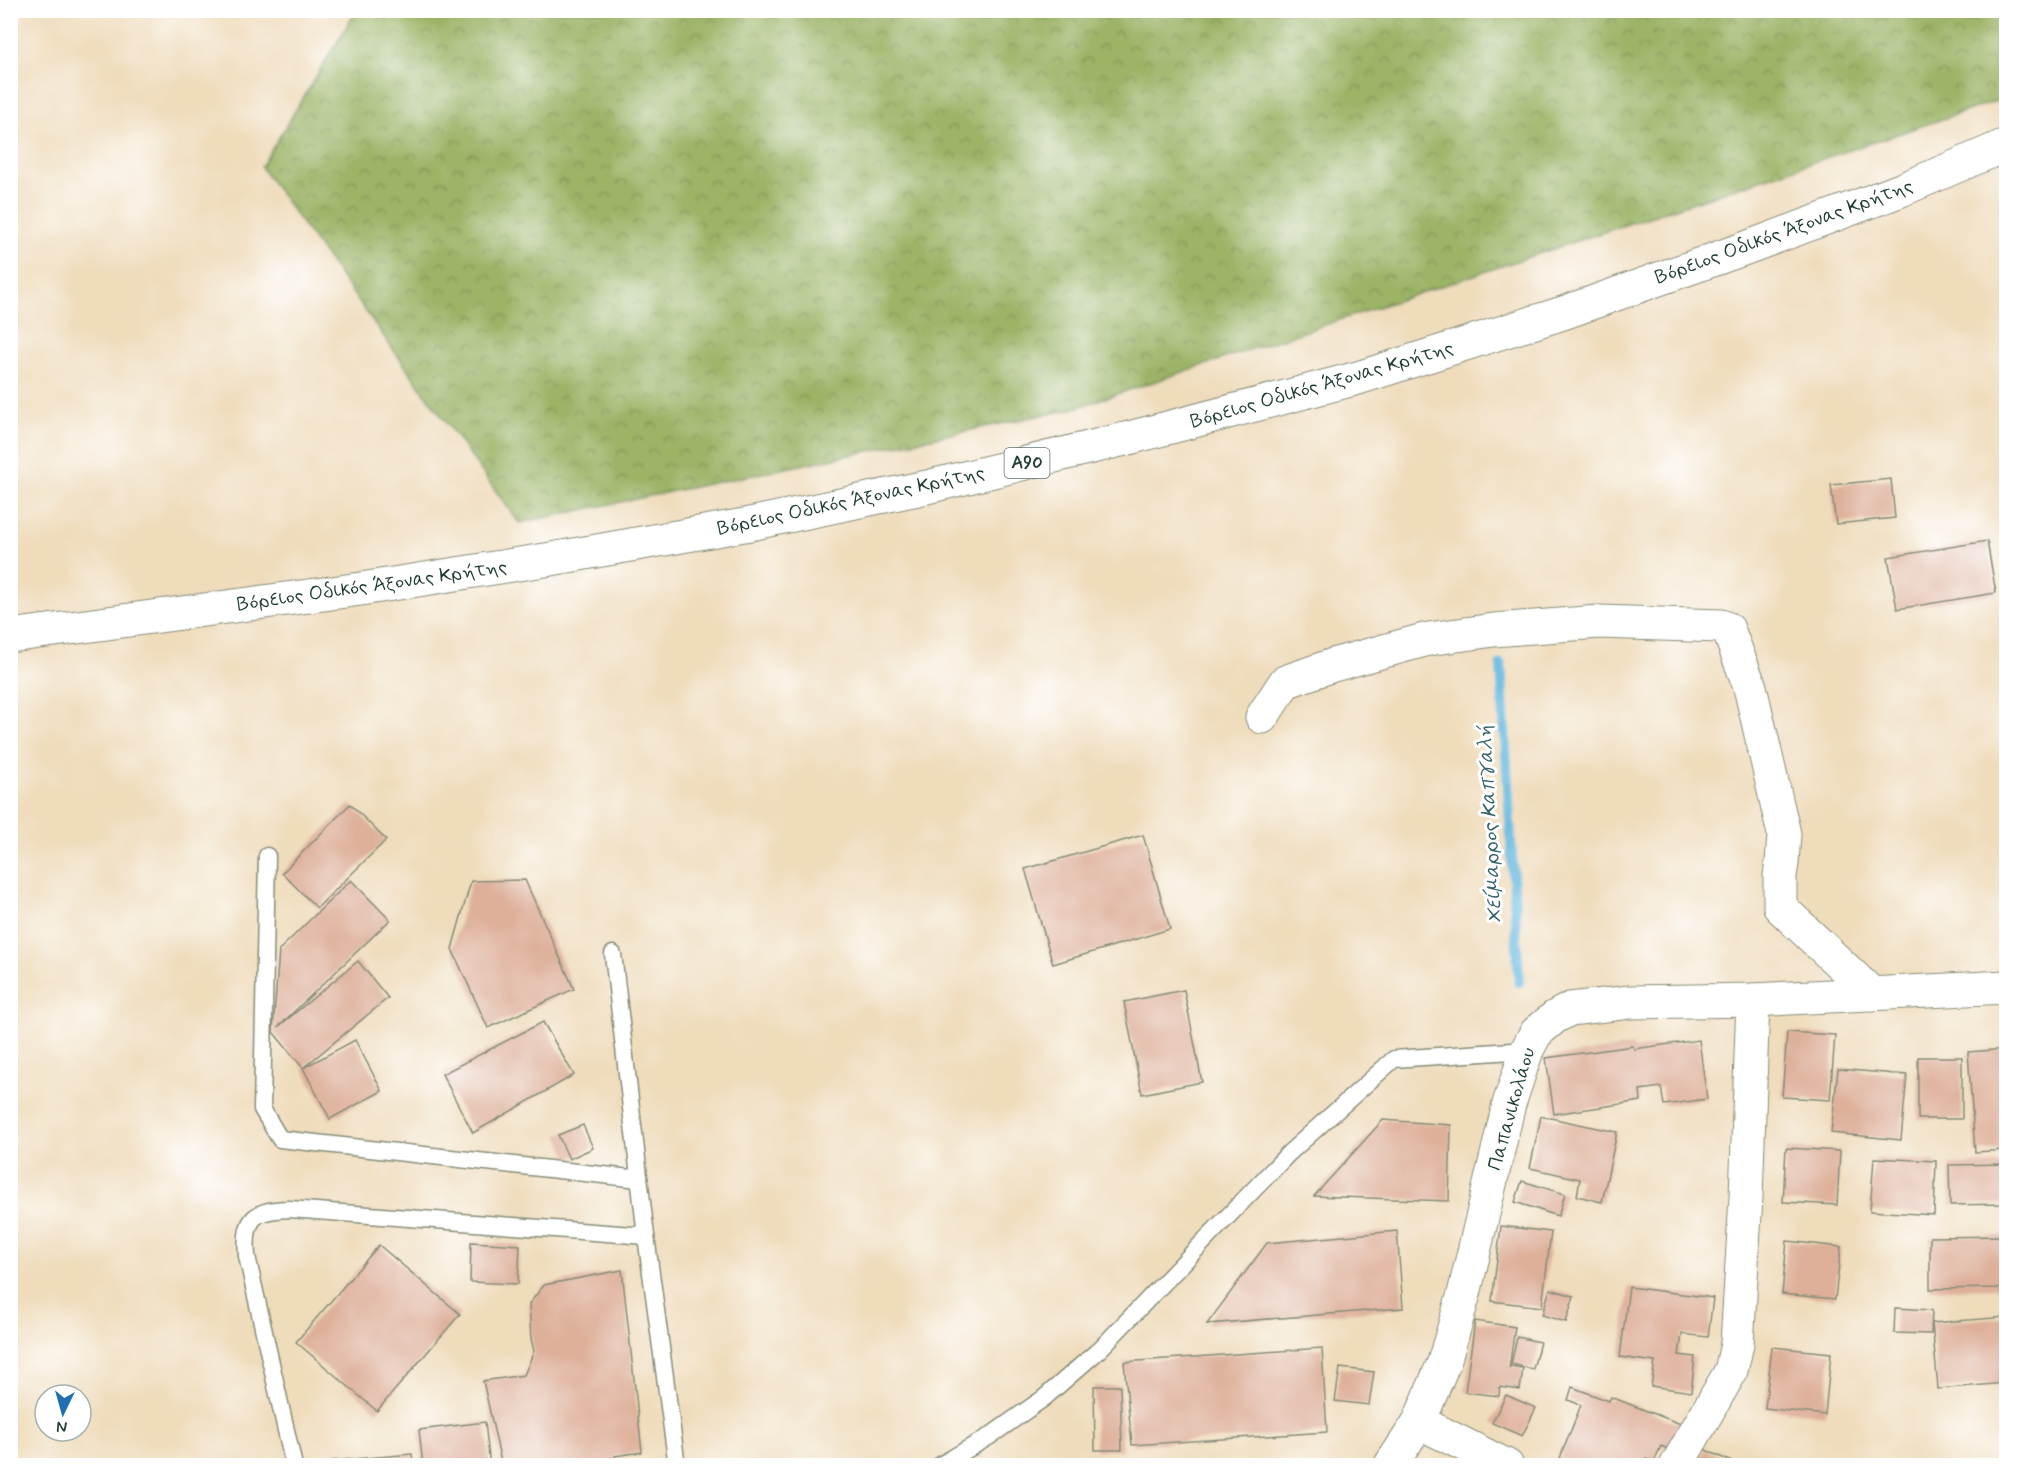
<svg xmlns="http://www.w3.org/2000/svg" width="2017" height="1476" viewBox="0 0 2017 1476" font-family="Mynerve,sans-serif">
<defs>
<pattern id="forest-crowns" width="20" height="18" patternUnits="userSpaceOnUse" patternTransform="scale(1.5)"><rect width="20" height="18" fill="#9bb466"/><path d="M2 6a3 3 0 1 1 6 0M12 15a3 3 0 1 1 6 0" fill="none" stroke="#7e9455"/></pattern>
</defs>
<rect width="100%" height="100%" fill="#fff"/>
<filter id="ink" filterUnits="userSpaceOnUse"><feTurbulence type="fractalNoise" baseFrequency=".0167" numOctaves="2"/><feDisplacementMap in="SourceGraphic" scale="12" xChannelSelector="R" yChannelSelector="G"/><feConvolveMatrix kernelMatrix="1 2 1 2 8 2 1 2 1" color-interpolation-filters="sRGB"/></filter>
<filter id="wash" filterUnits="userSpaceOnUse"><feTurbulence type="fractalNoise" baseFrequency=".008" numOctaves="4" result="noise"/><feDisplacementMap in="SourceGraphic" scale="24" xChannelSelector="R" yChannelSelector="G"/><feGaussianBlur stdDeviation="1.35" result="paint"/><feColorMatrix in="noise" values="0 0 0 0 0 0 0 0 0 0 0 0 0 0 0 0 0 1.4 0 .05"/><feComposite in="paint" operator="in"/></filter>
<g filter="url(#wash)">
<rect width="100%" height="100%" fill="#efdcbb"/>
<path fill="url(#forest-crowns)" stroke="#5d784d" stroke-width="1.5" d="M356 11H2006V98L1072 409 519 523 261 167Z"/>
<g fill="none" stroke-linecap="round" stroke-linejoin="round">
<path stroke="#62b8df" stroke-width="10" d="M1501 664 1519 982"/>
</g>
<g id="blocks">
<g fill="#deb09a">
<path d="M1891 479 1895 518 1836 524 1831 485Z"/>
<path d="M1987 541 1996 593 1897 609 1888 557Z"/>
<path d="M350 804 386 840 317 908 282 873Z"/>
<path d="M1143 835 1170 929 1053 964 1025 869Z"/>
<path d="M351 880 390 920 278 1027 358 961 388 998 303 1068 273 1032 279 950Z"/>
<path d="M525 880 574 989 488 1028 452 949 471 881Z"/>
<path d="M1184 990 1202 1082 1142 1094 1124 1002Z"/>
<path d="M543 1022 574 1075 473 1133 442 1074Z"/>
<path d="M1787 1032 1835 1035 1830 1100 1782 1097Z"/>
<path d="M355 1040 382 1091 330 1119 303 1068Z"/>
<path d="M1699 1040 1707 1099 1664 1105 1661 1087 1640 1090 1641 1101 1554 1114 1546 1058 1633 1046 1634 1049Z"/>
<path d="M2006 1049V1150L1975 1152 1968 1052Z"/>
<rect x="1918" y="1057" width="44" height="62"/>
<path d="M1838 1069 1907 1075 1901 1140 1831 1133Z"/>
<path d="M1541 1116 1617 1132 1602 1202 1577 1196 1580 1179 1530 1168Z"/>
<path d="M1383 1120 1451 1125 1449 1201 1314 1196Z"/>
<path d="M583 1125 593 1148 569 1159 558 1135Z"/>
<path d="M1786 1148 1840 1151 1837 1205 1783 1202Z"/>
<path d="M1874 1158 1936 1161 1934 1215 1870 1211Z"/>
<path d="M2006 1164V1204L1950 1205 1949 1165Z"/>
<path d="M1522 1181 1565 1194 1558 1216 1515 1202Z"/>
<path d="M1501 1226 1551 1232 1542 1307 1492 1301Z"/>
<path d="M1397 1231 1403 1308 1207 1324 1267 1243Z"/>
<path d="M2006 1236V1288L1930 1289V1237Z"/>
<path d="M1787 1241 1841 1247 1835 1299 1782 1294Z"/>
<path d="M471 1242 520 1245 518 1284 470 1282Z"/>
<path d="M379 1245 460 1314 377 1411 296 1342Z"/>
<path d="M622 1270 642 1452 615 1456 617 1466H502L483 1381 524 1375 534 1351 531 1339 529 1304 544 1285Z"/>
<path d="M1629 1287 1713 1298 1708 1337 1682 1334 1679 1355 1695 1357 1691 1392 1651 1386 1655 1362 1620 1357Z"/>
<path d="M1550 1289 1574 1296 1566 1322 1542 1315Z"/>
<path d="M1895 1308 1932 1310 1931 1334 1894 1333Z"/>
<path d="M2006 1317V1383L1938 1389 1932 1323Z"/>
<path d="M1475 1321 1515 1327 1509 1369 1510 1366 1523 1368 1520 1390 1500 1387 1499 1396 1465 1392Z"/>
<path d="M1517 1337 1540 1342 1533 1369 1511 1364Z"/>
<path d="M1772 1347 1831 1353 1825 1415 1765 1408Z"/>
<path d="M1322 1348 1327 1432 1132 1445 1124 1362Z"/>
<path d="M1340 1368 1374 1372 1369 1405 1335 1401Z"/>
<path d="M1094 1386H1120L1122 1450H1095Z"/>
<path d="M1572 1387 1609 1401 1611 1397 1686 1426 1676 1452 1661 1446 1654 1462 1646 1459 1643 1466H1579L1560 1458 1581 1405 1568 1400Z"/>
<path d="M1506 1395 1536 1408 1522 1436 1492 1423Z"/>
<path d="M485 1422 490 1466H423L419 1430Z"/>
<path d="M1704 1449 1740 1466H1697Z"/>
<path d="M412 1454 413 1466H332L331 1461Z"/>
</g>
</g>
</g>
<g filter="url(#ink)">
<use href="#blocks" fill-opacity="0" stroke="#878c78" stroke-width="1.5"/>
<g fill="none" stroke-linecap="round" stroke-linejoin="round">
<g stroke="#878c78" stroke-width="19">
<g id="lane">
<path d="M267 856 262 1109 280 1139 639 1179"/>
<path d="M613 954 646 1236 677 1466"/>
<path d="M294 1466 247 1256C244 1217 254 1210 290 1209L646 1236"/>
<path d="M939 1466 990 1436 1044 1398 1100 1349 1289 1153 1394 1059 1527 1050"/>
</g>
</g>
<g stroke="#878c78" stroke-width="35">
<g id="street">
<path d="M1262 717 1285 682 1333 665 1428 639 1494 630 1599 622 1721 626 1728 629 1750 687 1784 834 1782 863 1780 876V907L1872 994"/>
<path d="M1419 1422 1507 1466"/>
<path d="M1390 1466 1419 1422 1444 1362 1464 1294 1509 1104 1527 1050 1536 1033 1555 1017 1570 1009 1630 1002 1753 1000 2006 987"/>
<path d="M1676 1466 1731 1371 1737 1344 1746 1198 1753 1000"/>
</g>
</g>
<g stroke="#878c78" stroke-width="35">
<path id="highway" d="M10 636 361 589 551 559 750 524 927 487 1129 438 1358 378 1563 313 1746 248 1901 190 2006 145"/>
</g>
<use href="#lane" stroke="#fff" stroke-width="16"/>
<use href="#street" stroke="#fff" stroke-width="33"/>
<use href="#highway" stroke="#fff" stroke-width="33"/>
</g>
</g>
<g text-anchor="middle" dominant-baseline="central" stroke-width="6" stroke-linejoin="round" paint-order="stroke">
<rect fill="#fff" stroke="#627771" stroke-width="1.5" x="1004.5" y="448" width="45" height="30" rx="4.5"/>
<g font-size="18" font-weight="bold" fill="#1f3d34">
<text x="1027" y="463">Α90</text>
</g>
<g font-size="20" fill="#1f3d34" stroke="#fff">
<text transform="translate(1784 232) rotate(-20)">Βόρειος Οδικός Άξονας Κρήτης</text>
<text transform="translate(1322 385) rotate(-16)">Βόρειος Οδικός Άξονας Κρήτης</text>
<text transform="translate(851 501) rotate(-12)">Βόρειος Οδικός Άξονας Κρήτης</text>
<text transform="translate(372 586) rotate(-8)">Βόρειος Οδικός Άξονας Κρήτης</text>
<text transform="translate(1512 1109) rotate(-74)">Παπανικολάου</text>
</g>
<g font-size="21" font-style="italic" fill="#336267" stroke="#fff">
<text transform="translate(1490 824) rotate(-93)">Χείμαρρος Καπγαλή</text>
</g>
</g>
<rect width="2017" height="1476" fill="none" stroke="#fff" stroke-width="36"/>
<g transform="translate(63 1413) rotate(185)"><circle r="28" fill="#ffffff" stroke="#a5b1ae" stroke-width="1.5"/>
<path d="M0-4.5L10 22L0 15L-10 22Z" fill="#1f6fb2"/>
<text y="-9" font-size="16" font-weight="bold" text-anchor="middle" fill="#1f3d34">N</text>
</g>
</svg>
